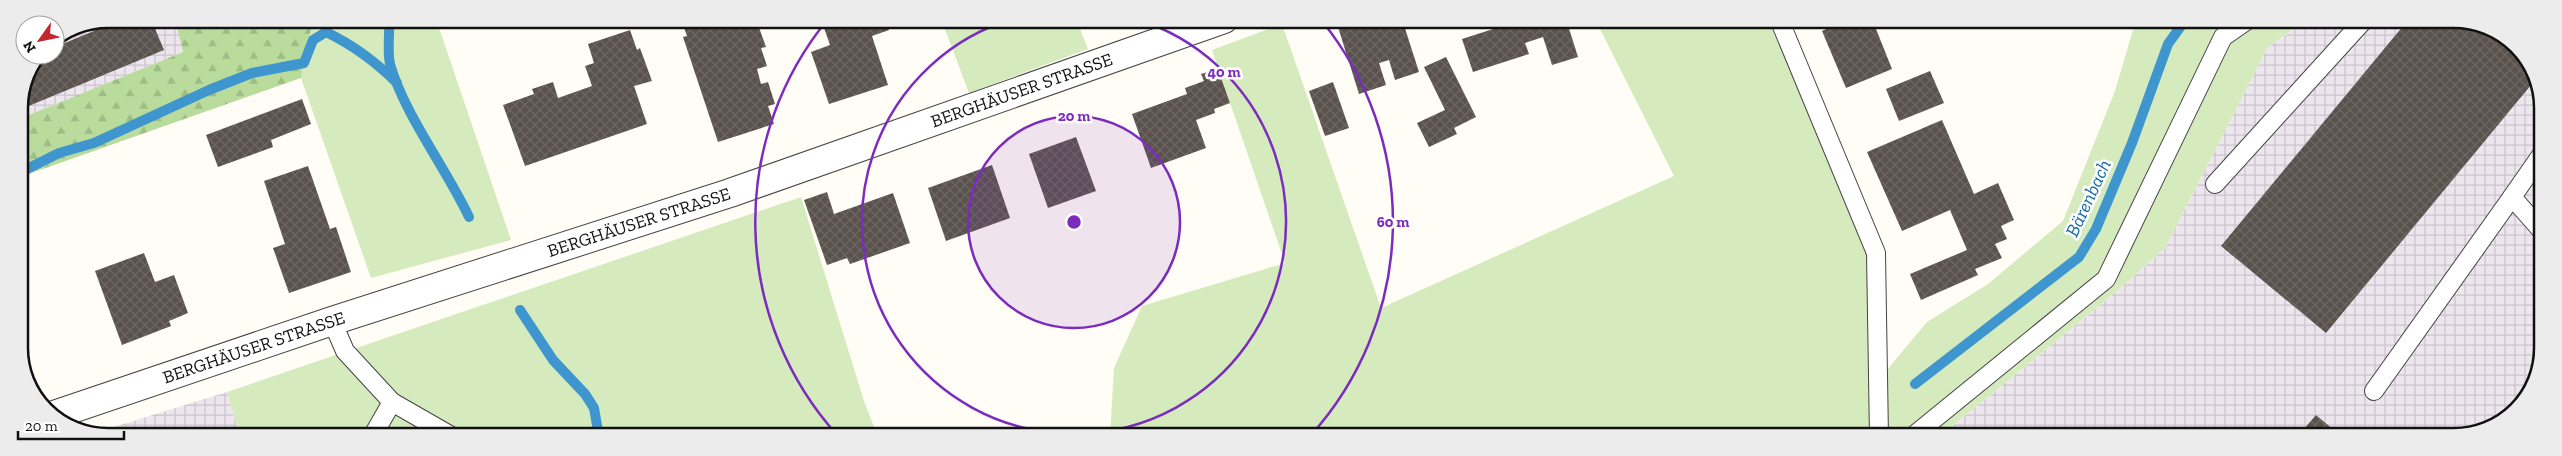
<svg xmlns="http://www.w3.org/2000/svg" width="2562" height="456" viewBox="0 0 2562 456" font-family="'Zilla Slab',serif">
<defs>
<pattern id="industrial-grid" width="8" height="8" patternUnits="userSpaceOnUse" patternTransform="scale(1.25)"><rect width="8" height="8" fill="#eee6ef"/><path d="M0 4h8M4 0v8" fill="none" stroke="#cbc4cc"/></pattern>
<pattern id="forest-firs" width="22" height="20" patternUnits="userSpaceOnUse" patternTransform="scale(1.25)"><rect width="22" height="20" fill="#b9dc9c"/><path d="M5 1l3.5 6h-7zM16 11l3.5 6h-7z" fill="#9ebc85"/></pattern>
<pattern id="building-cross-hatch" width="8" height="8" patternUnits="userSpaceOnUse" patternTransform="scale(1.25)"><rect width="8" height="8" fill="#5a524d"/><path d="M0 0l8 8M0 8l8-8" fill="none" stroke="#6d6662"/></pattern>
</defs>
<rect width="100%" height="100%" fill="#fffdf5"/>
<g fill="url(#industrial-grid)">
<path d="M108 19H175L183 52 19 119V107L26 73 38 55H55V38L74 25Z"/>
<path d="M2308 20H2466L2517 45 2541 90 2542 360 2513 415 2455 437H1939L2116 292 2165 248 2268 47Z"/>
<path d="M227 392 240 436H96L91 434Z"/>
</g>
<g fill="#d5ebbd">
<path d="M313 19H436L511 240 371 278 301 78Z"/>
<path d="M941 19H1076L1088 49 969 93Z"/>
<path d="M1595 19H1769L1870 253 1886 371 1927 322 1988 284 2063 221 2115 91 2135 23 2139 19H2308L2268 47 2165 248 2116 292 1939 437H1110L1114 368 1142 306 1285 263 1212 50 1282 24 1381 308 1674 176Z"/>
<path d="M801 197 864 401 878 437 240 436 227 392Z"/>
</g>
<path fill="url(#forest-firs)" d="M175 19H313L301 78 20 177 19 119 183 52Z"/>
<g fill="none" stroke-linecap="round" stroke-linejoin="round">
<g stroke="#3f96cf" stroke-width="10">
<path d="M389 19C390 33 387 51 390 64 404 114 446 168 469 217"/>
<path d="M19 173 59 153 94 143 209 90 252 73 304 63 313 40 326 32C353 45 375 61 397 83"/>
<path d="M520 310 553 360 585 394 594 408 598 431 595 437"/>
<path d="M1915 384 2079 257 2096 229 2132 143 2168 44 2186 19"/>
</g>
</g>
<g fill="url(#building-cross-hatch)">
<path d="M123 19H151L164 50 19 110 26 73 38 55H55V47Z"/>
<path d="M693 19H717L719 25 738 19H756L766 47 761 48 767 66 757 69 761 84 768 82 775 104 768 106 774 124 718 142 683 37 687 36 682 22Z"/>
<path d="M832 19H885L889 30 872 36 888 85 829 104 811 52 830 45 823 25 833 21Z"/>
<path d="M1362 19H1402L1419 72 1395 80 1389 60 1379 63 1386 85 1359 94 1338 27Z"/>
<path d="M1517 19H1566L1578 57 1552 65 1543 37 1525 43 1529 54 1473 72 1462 39 1518 21Z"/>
<path d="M1849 19H1872L1892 69 1846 88 1822 31Z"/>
<path d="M2408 20H2466L2517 45 2536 79 2326 333 2221 246Z"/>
<path d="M630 30 637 50 640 48 652 81 634 86 647 124 525 166 503 105 534 94 532 89 553 82 558 98 592 86 585 66 594 63 588 44Z"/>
<path d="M1446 57 1476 117 1454 128 1457 134 1429 147 1417 123 1445 110 1424 67Z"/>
<path d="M1218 69 1230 103 1214 109 1215 113 1196 120 1206 148 1151 168 1132 114 1187 94 1185 88 1204 81 1201 74Z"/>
<path d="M1930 71 1944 103 1899 121 1886 89Z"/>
<path d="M1333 82 1349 128 1325 136 1309 91Z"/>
<path d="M302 99 311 124 271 140 273 147 218 167 206 135Z"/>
<path d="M1942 120 1974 194 1998 183 2014 220 2001 226 2007 239 1995 244 2002 258 1975 269 1978 275 1921 300 1910 274 1967 250 1950 210 1902 231 1867 152Z"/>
<path d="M1076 137 1096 191 1048 208 1029 154Z"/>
<path d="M992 165 1010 218 946 241 928 188Z"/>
<path d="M308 166 330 229 336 227 351 272 289 293 273 248 285 244 264 181Z"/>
<path d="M827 192 834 214 893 193 910 243 850 264 847 258 827 265 804 200Z"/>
<path d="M144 253 155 282 174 275 188 313 169 321 171 326 122 345 95 271Z"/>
<path d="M2316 415 2342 437H2297Z"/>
</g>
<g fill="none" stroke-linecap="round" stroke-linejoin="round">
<g stroke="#444" stroke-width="20">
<g id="service">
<path d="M1779 19 1876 253 1879 437"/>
<path d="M2542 154 2512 197 2542 231"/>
<path d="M2215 184 2364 20"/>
<path d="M332 321 345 351 392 402 372 437"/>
<path d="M2374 391 2512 197"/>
<path d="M392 402 453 437"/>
<path d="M1912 437 2106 279 2223 37 2249 19"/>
</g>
</g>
<g stroke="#444" stroke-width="30">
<g id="minor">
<path id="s1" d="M51 416 332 321 730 193 1224 19"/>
</g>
</g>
<use href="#service" stroke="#fff" stroke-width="18"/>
<use href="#minor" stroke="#fff" stroke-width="28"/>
</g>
<circle cx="1074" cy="222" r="106" fill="#7b2cbf" fill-opacity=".12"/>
<g fill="none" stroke="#7b2cbf" stroke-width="2.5">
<circle cx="1074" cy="222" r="106"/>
<path d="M1136 19A212 212 0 1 1 1012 19"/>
<path d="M837 435A319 319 0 0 1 828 19M1322 21A319 319 0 0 1 1311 435"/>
</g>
<g text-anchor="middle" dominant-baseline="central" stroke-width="5" stroke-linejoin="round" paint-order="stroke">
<g font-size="18" fill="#111" stroke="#fff">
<text stroke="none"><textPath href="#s1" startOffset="1024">BERGHÄUSER STRASSE</textPath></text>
<text stroke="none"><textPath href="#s1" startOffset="619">BERGHÄUSER STRASSE</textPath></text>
<text stroke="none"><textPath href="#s1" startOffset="214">BERGHÄUSER STRASSE</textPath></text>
</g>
<g font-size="19" font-style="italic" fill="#1768a6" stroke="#fff">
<text transform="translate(2088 198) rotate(-65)">Bärenbach</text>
</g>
</g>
<path d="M0 0H2562V456H0ZM108 28H2454A80 80 0 0 1 2534 108V348A80 80 0 0 1 2454 428H108A80 80 0 0 1 28 348V108A80 80 0 0 1 108 28Z" fill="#ececec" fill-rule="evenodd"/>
<path fill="none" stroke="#111" stroke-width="2.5" d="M108 28H2454A80 80 0 0 1 2534 108V348A80 80 0 0 1 2454 428H108A80 80 0 0 1 28 348V108A80 80 0 0 1 108 28Z"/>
<circle cx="1074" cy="222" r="8" fill="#7b2cbf" stroke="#fff" stroke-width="2.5"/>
<g font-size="15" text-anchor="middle" font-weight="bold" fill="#7b2cbf" stroke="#fff" stroke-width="5" stroke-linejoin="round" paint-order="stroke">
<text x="1224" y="77">40 m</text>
<text x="1074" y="121">20 m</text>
<text x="1393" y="227">60 m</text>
</g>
<g transform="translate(40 40) rotate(237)"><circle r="24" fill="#ffffff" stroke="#a0a0a0"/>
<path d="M0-4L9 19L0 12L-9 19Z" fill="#c4262e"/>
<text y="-8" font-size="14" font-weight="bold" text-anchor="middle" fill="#111111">N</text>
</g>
<path d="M18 431v8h106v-8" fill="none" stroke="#111111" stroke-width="2.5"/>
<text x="25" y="431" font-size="15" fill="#111111" stroke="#ffffff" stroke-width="4" paint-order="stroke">20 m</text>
</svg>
